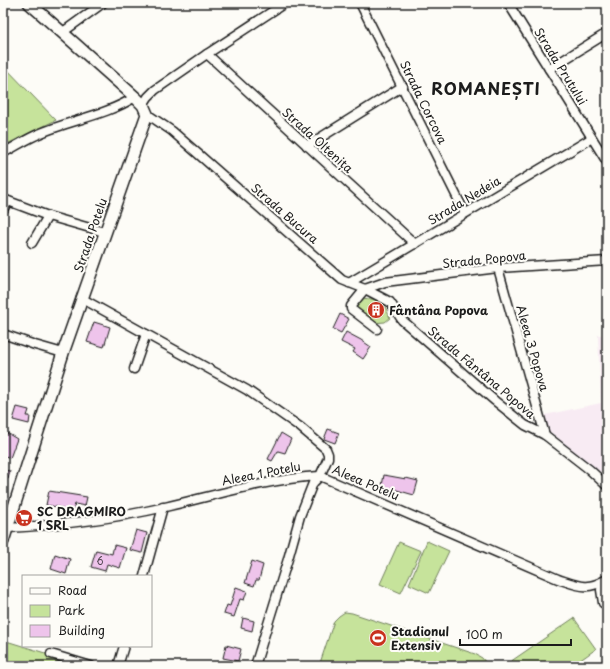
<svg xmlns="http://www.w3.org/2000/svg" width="610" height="669" viewBox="0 0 610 669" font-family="'Playpen Sans',sans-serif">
<rect width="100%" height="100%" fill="#fdfcf7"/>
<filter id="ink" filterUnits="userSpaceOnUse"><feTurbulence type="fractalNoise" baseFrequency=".025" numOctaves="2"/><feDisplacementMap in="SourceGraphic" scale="8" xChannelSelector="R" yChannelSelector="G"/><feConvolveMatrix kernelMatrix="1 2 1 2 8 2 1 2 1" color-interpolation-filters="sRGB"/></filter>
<g filter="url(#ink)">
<path fill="#f8ebf3" d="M598 335H607V477L549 431 545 415 601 403Z"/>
<g fill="#c6e39b" stroke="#71805c">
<path d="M3 65 56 120 3 146Z"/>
<path d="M361 298C381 300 382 298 390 318L385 322 373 323 354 307Z"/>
<path d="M427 541 449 551 429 593 409 584Z"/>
<path d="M399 542 421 551 401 593 380 584Z"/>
<path d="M345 612 352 613 475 654 482 658 486 663 485 666H319L334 621 339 616Z"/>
<path d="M574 618 596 649 572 666H509L507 664Z"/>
<path d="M3 640 87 666H3Z"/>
</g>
<g fill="#eec4eb" stroke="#1c1c1c">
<path d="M376 305 381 310 376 315 372 310Z"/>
<path d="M340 314 349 319 341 333 333 329Z"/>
<path d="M94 322 110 327 104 347 87 342Z"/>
<path d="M346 332 361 340 371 347 363 359 353 352 355 349 341 342Z"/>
<path d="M17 407 29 410 27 416H30L29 424 13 420Z"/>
<path d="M328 429 339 433 335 443 324 439Z"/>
<path d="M7 433 17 439 10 458 3 455V434Z"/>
<path d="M281 433 291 439 285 453 278 451 272 461 268 459Z"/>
<path d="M3 470 10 471 8 479 3 478Z"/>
<path d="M384 475 406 479V478L418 481 414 495 393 489 392 493 381 491Z"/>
<path d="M49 491 87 497 85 506 75 504 72 514 61 511 62 508 46 505Z"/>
<path d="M136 530 147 533 142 553 130 550Z"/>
<path d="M114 545 126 548 120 568 107 564 105 571 91 567 96 550 112 554Z"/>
<path d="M55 554 70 559 66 574 51 569Z"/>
<path d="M252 561 263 565 259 580H256L254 586 245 583Z"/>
<path d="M236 587 247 591 244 600 240 599 234 617 224 614 227 605 230 606Z"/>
<path d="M243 618 254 621 252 631 241 628Z"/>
<path d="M226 645 241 649 238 661 223 658Z"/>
</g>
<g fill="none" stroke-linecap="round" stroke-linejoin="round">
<g stroke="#1c1c1c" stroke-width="11">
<g id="minor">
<path d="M360 3 465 213"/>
<path d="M508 3 607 162"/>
<path d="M63 32 103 3"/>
<path d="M207 54 415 244"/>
<path d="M549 69 607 33"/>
<path d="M143 105 148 97 155 90 207 54 285 3"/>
<path d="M147 114 172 131 342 280 365 289 390 302 402 320 495 401 525 425 545 435 590 470 607 486"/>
<path d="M307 146 403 86"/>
<path d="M3 153C15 147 28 138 41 133 71 120 107 115 135 97"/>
<path d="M3 199 48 216 104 232"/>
<path d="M3 210 8 201"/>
<path d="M32 243 48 216"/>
<path d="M498 268 545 435"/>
<path d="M349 283 592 138"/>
<path d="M365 289 385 282 498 268 607 261"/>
<path d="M365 289 351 306V309L377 329"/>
<path d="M81 298 247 390 300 427 326 449 328 454V458L320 476 313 483 300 516 288 559 255 666"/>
<path d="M3 334 35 345 63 353"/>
<path d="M134 369 146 334"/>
<path d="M8 528C61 525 113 519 165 507 216 495 267 479 320 476L558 579C579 586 587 591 607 579"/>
<path d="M144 576 163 507"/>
<path d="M602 582 601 590 603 603"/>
<path d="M51 654 91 666"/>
<path d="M118 666 124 646"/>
</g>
</g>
<g stroke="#1c1c1c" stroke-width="14">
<path id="major" d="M3 541 63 353 147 114 143 105 135 97 29 3"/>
</g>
<use href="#minor" stroke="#fdfcf7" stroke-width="8"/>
<use href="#major" stroke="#fdfcf7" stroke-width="11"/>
</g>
</g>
<defs>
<g id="building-disc" transform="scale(0.9)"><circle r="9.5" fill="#c8321e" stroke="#fdfcf7"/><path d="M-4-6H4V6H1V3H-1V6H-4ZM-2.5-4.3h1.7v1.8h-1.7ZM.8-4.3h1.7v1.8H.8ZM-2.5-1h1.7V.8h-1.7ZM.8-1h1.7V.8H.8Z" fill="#fff"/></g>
<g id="supermarket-disc" transform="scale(0.9)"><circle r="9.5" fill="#c8321e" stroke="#fdfcf7"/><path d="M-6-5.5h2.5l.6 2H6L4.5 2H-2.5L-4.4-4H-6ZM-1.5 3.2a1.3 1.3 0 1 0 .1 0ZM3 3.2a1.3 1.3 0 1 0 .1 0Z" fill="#fff"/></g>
<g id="stadium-disc" transform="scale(0.9)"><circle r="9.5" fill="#c8321e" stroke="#fdfcf7"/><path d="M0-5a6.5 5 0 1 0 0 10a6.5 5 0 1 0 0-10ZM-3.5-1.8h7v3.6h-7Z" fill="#fff"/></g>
</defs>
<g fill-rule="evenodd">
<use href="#building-disc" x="376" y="310"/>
<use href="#supermarket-disc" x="24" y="518"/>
<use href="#stadium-disc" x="378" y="638"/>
</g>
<g text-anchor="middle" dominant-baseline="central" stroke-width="4" stroke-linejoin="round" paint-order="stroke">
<g font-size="10" fill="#504650">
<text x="100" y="560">6</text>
</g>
<g font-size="12" fill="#1c1c1c" stroke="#fdfcf7">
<text transform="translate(561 66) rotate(58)">Strada Prutului</text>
<text transform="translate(424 102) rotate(64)">Strada Corcova</text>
<text transform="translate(318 140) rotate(42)">Strada Oltenița</text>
<text transform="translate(464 200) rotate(-31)">Strada Nedeia</text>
<text transform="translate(285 213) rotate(41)">Strada Bucura</text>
<text transform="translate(90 235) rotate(-71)">Strada Potelu</text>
<text transform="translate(484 259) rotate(-6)">Strada Popova</text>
<text transform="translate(533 348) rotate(74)">Aleea 3 Popova</text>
<text transform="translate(482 372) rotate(40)">Strada Fântâna Popova</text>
<text transform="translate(261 473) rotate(-11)">Aleea 1 Potelu</text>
<text transform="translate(366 482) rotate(23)">Aleea Potelu</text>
</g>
<g font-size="12" font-weight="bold" fill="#1c1c1c" stroke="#fdfcf7" text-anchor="start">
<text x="389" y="310">Fântâna Popova</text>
<text x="37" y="511">SC DRAGMIRO<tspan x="37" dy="14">1 SRL</tspan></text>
<text x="391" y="631">Stadionul<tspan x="391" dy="14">Extensiv</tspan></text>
</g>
<g font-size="16" font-weight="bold" letter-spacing="1" fill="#1c1c1c" stroke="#fdfcf7">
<text x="486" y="88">ROMANEȘTI</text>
</g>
</g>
<rect width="610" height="669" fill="none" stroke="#fdfcf7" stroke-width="16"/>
<rect x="8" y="8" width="594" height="653" fill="none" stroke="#1c1c1c" stroke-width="1.5" filter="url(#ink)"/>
<rect x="22" y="575" width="130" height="72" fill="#fdfcf7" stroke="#a3a29f"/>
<rect x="30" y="588" width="20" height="6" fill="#fdfcf7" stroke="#a3a29f"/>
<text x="58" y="595" font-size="12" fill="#1c1c1c">Road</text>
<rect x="30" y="605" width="20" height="12" fill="#c6e39b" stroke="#a3a29f"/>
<text x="58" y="615" font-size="12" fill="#1c1c1c">Park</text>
<rect x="30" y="625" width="20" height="12" fill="#eec4eb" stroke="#a3a29f"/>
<text x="58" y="635" font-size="12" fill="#1c1c1c">Building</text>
<path d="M460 639v6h111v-6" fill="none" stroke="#1c1c1c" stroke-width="2"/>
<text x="466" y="639" font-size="12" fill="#1c1c1c" stroke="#fdfcf7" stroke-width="3" paint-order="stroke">100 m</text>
</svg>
